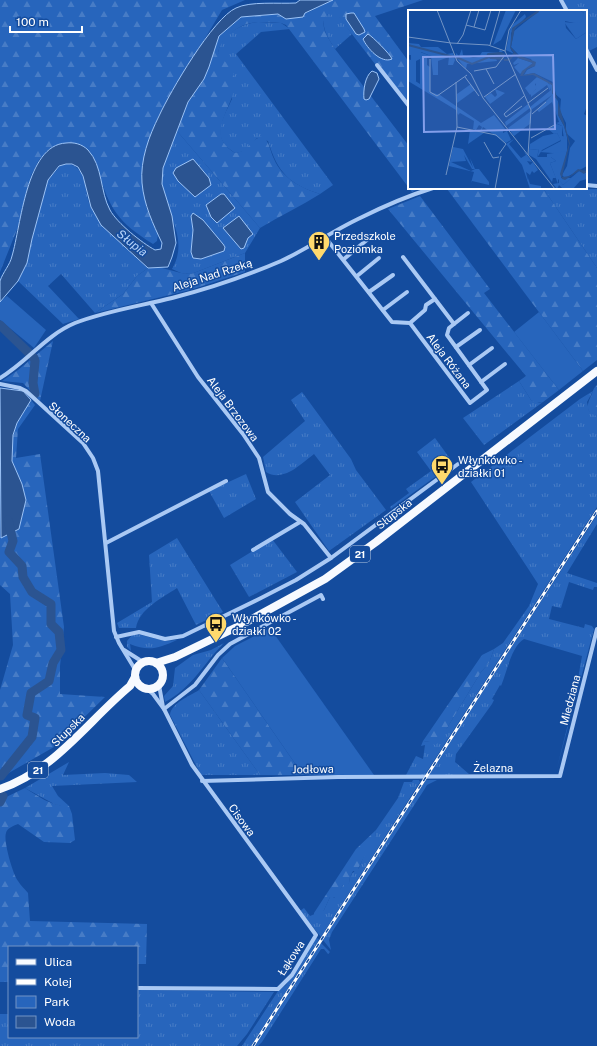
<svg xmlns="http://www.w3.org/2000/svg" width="597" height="1046" viewBox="0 0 597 1046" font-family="'Public Sans',sans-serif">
<defs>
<pattern id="grass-tufts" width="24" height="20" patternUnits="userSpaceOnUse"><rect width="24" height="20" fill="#2765bc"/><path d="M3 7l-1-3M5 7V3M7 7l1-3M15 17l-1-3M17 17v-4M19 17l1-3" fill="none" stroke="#477cc6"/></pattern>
<pattern id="forest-firs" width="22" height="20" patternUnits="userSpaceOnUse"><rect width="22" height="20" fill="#2765bc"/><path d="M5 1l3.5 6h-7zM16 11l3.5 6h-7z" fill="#477cc6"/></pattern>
</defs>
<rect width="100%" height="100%" fill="#144c9e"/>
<g fill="url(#grass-tufts)">
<path d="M563 0H597V47L589 51 586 44V11H569Z"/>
<path d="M333 13 338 15 352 34 335 49C329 39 322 30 324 18L328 14Z"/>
<path d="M258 22 281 23 290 29 261 32 236 54 333 185 320 194C289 184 278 173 268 141L257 138C250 146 246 152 235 153 209 137 223 119 232 99L218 53C221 34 241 24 258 22Z"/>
<path d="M177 131 260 228 245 253 191 274 181 273 172 269C190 238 165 214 162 184 160 165 171 147 177 131Z"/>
<path d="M66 164C88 165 83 192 91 207 94 213 100 217 103 222 117 239 131 254 148 268L137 276 123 294 95 313 61 274 48 286 79 319 63 324 18 281 27 263 32 239 48 180 60 166Z"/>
<path d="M543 188 597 189V268Z"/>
<path d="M519 381 531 400 539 403 543 402 484 445 463 418Z"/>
<path d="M593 391 587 402 589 411 597 416V507L426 773 424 776 421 775 419 777 406 775 416 756 423 759 425 745 421 746 423 741 430 742 447 728 481 672 489 663 494 649 503 643 529 606 538 584 529 570 471 482 580 399Z"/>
<path d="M302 392 351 459 356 470 386 510 329 551 295 502 330 475 314 454C302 463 283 483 266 472L263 457 305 421 291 400Z"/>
<path d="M435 438 451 460 448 462 450 466 391 509 390 507 409 493 406 489 431 471 417 452Z"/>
<path d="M246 474 256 499 224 518 209 491Z"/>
<path d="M597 515V524L567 573 597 583V587H594L593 590 569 582 561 608 552 606 549 619 584 628 585 624 592 626 594 629 557 768 575 696 582 656 524 639C511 647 507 672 501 686L500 685 492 699 494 700 492 704 456 754 455 762 469 774 428 776Z"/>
<path d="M177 538 223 612 196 625 177 588C162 598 139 609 136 628H119L117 623 152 602 149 555Z"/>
<path d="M272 539 297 572 249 597 230 565Z"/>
<path d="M137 634 165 641 177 640C159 648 149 652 130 644L131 651 127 647V641L132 635Z"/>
<path d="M224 643C203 664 192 688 165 702L164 696 173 686 175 668 193 655 211 650Z"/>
<path d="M199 690 260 775H201L170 715C171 703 190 696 199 690Z"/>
<path d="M69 762 63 775 105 773 129 775 137 782 52 786 58 796 69 806H61L54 804 25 788Z"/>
<path d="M413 780H419L420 782 321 937 300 911 304 908 310 916 324 910 330 897 334 898C337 894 339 891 343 885L349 883C350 875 352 872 359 868L365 853 375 838 376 830 398 798 404 782H412Z"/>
<path d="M426 780H437L427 785 424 790 332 932 329 940 331 950 323 940 324 938Z"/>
<path d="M316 938 319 939 317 943 251 1046H242L278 991 286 985Z"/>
<path d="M321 943 330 952 328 954 324 949H321L262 1042 258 1046H255Z"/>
<path d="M137 990 274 992 247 1034 237 1046H0V1014H9V1037H137Z"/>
</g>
<g fill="url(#forest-firs)">
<path d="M0 0H245L222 10 159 115 150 137 146 207 158 234 157 241 153 244C118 222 109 209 98 169L49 149 39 160 31 175 20 222 0 272Z"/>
<path d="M333 0H423L375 16 409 62V103L377 63 375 64 338 16 328 14C317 24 329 39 335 49L409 146V188H420L412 192 286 25 281 23C259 22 247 19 229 35 224 39 219 46 218 53 223 60 232 67 234 75 241 104 200 131 235 153 248 152 251 139 263 136 270 143 270 151 274 159 282 178 301 188 320 194 301 206 280 216 260 228L177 131 188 102 204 79 219 36 225 30 241 17 278 14 286 19 309 12Z"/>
<path d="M462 188H543L597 268V360L583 371 447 189Z"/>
<path d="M420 196 490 289 484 293 559 390 543 402 536 403 531 400 519 381 526 376 388 209Z"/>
<path d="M245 253V272L190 290 95 313 123 294 137 276 148 268H162L181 273 191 274Z"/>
<path d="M53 341 40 401 23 383 2 381 18 370Z"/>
<path d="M597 385V416C585 413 587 404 591 396 593 392 593 388 597 385Z"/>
<path d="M31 400 35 405 18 429 16 458 40 454 64 627 60 666V694L105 697 54 747 0 778V690L13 645 10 594 0 585V536L1 537 19 529 26 500 22 484 12 461 13 435 17 423Z"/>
<path d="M494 649 489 663 481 672 438 743 435 745 430 742 423 741 482 655Z"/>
<path d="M222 658 303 775H260L199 690Z"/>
<path d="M25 788C38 796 52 807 69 806L72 814 75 840 70 843 44 842 18 824C13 826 7 828 6 833 3 840 13 875 18 881 21 886 25 889 28 893L30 921 147 924 146 964H137V947H9V982H0V800Z"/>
<path d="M376 830 375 842 367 851 357 871H353L350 877 349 883 347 885H343L340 890V897L338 898 334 897 332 901 330 897 324 910 316 917 314 915V913L356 849Z"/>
</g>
<g fill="#2765bc">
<path d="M7 296 46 330 34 348 0 320V302Z"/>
<path d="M539 312 583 371 559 390 514 332Z"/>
<path d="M270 628 374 775H303L222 658 235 646Z"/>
</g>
<g fill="#2b5491" stroke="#9dc4f7">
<path d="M300 0H333L305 13 303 17 286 19 278 14 241 17 219 36 209 67 204 79 188 102 163 168 162 184 172 216 176 243 172 257 168 267 148 268 101 225 91 207 83 176 78 167 72 164H66L59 166 48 180 32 239 27 263 18 281 0 302C0 296 0 287 0 281 3 272 10 265 12 256 21 226 26 145 66 143 74 142 82 144 88 150 103 166 100 192 110 210 117 223 142 243 155 250L161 249 162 243C153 224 144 205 142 183 140 160 149 136 159 116 170 92 213 18 236 8 250 1 279 4 296 3Z"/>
<path d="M351 13H354L364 29 365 32 359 35 356 34 346 19V14Z"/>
<path d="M368 34C372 36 391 55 392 59 381 64 367 48 363 39Z"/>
<path d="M372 71 377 73 379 79 369 99 366 100 364 99C363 91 365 76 372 71Z"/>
<path d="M193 159 209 178 211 185 195 197 178 181 173 173 176 168Z"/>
<path d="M221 194H224L235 208 217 223 211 217 206 205Z"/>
<path d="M193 213 203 220 223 244 225 247 224 251 201 259 193 258 191 252 193 230 191 216Z"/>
<path d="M239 216 253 234 248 238 244 248 241 249 223 228Z"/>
<path d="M0 388 23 391 31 400 17 423 13 435 12 461 22 484 26 500 19 529 1 538Z"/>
</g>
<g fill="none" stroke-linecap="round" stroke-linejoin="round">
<g stroke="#2b5491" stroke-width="9">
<path d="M0 325 34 358 35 361 33 383 35 394"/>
<path d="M1 776 32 737 35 718 27 715 31 693 49 681 53 663 61 650 59 632 51 624V604L32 592 23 577 22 566 9 552 13 541 8 520"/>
<path d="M0 802 3 796"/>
</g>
<g stroke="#aac9f4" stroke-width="4">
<path d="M561 0 567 11"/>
<path d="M586 49 597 70"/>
<path d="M377 65 409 106"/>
<path d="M586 185 597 186"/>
<path d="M325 237 392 322 410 323 470 403 487 390 447 335 449 328 454 324 403 257"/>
<path d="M344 259 368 239"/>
<path d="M357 276 379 258"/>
<path d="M369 292 393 275"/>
<path d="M151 303 198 377 243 434 259 458 268 492 290 514 304 524 331 558"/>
<path d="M383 310 407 292"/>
<path d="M410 323 425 310 426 305 435 299"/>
<path d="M454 324 468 313"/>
<path d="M456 347 480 330"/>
<path d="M469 365 492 348"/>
<path d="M0 378C27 362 46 335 75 323 106 311 140 306 172 298 208 289 246 276 281 261 307 249 331 232 358 219 382 207 407 196 433 188"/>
<path d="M481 382 505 364"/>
<path d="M0 384 20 388 26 391 83 443 93 458 98 471 114 631 119 643 136 671"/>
<path d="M106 543 226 481"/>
<path d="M253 550 300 522"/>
<path d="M116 637 139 632 165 639 183 636 261 598 296 580 331 558 458 464"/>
<path d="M124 650 143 662"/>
<path d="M159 685 163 707"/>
<path d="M164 709 195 685 218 655 230 644 321 595 323 599"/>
<path d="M202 781 338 777 560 776 597 629"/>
<path d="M137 988 278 989 292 975 316 935 192 765 164 709 153 694 147 689"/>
</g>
<g stroke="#f7faff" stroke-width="8">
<circle cx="149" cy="675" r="14"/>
<path d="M156 663 175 657 241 625 325 579 376 542 597 371"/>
<path d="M0 789C55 770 87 722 130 686L135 677"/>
</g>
<g stroke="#fff" stroke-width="3">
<path id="rail" d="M253 1046 597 511"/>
</g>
<use href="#rail" stroke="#144c9e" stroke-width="1.5" stroke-dasharray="4.5" stroke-linecap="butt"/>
</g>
<defs>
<g id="building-pin" transform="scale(1.15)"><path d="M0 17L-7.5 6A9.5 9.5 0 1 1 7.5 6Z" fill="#ffd96d" stroke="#144c9e"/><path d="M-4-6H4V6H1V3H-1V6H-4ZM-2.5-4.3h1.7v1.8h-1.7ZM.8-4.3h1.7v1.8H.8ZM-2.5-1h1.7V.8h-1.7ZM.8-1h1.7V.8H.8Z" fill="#111"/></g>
<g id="bus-pin" transform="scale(1.15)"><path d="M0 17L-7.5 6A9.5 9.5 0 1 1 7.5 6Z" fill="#ffd96d" stroke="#144c9e"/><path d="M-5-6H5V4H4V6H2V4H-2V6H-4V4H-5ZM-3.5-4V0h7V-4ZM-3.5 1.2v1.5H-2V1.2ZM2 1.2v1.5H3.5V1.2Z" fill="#111"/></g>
</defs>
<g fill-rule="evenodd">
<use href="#building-pin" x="319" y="242"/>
<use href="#bus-pin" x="442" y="466"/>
<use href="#bus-pin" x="216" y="624"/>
</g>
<g text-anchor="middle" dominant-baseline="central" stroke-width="3" stroke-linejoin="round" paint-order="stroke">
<g fill="#144c9e" stroke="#b8c9e2" stroke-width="1">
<rect x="350" y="546" width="20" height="16" rx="3"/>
<rect x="28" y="762" width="20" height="16" rx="3"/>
</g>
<g font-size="10" font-weight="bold" fill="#fff">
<text x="360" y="554">21</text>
<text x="38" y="770">21</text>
</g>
<g font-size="11" fill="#fff" stroke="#144c9e" text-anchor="start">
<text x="334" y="236">Przedszkole<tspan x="334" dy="13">Poziomka</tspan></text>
<text x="458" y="460">Włynkówko -<tspan x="458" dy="13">działki 01</tspan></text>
<text x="232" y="618">Włynkówko -<tspan x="232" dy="13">działki 02</tspan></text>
</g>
<g font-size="11" fill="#fff" stroke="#144c9e">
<text transform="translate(212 275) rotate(-18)">Aleja Nad Rzeką</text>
<text transform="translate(449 361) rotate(53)">Aleja Różana</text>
<text transform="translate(233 409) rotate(53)">Aleja Brzozowa</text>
<text transform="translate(70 422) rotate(43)">Słoneczna</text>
<text transform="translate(394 514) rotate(-38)">Słupska</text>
<text transform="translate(570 700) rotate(-75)">Miedziana</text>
<text transform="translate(68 730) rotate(-45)">Słupska</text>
<text x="493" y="768">Żelazna</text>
<text transform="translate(313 769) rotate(-1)">Jodłowa</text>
<text transform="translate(242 820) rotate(54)">Cisowa</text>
<text transform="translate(291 958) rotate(-57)">Łąkowa</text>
</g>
<g font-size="12" font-style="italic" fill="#b7d4fa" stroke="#144c9e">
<text transform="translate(132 243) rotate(38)">Słupia</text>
</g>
</g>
<g transform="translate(408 10)">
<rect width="179" height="179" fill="#144c9e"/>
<path d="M171 0H179V22L168 29 156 12 166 13 176 3ZM12 42 23 46H19V55L22 57V82L32 85 73 113 86 105 98 120 95 119V123L99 121 103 130 98 133 75 117 73 122 72 121 74 117 71 115 68 120 65 119 66 111 52 103 50 105 48 100 0 71 1 67 12 74ZM110 48 125 53 112 64 106 57 111 53 106 55 105 53ZM139 72 143 76 142 81 139 75 123 87V83L128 79V73ZM87 79 97 83 82 94 77 87 83 83 87 87 89 85ZM149 114 154 116V126L159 127V141L156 144 132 142 153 131 149 123 146 124 140 119ZM62 120 76 123 60 134ZM106 129 101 134 113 148 118 145 115 139 124 152 119 151 122 155 125 152 130 160 126 163 124 161 122 165 118 162 120 170V168L122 174 133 176V179H122L114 155 98 134ZM45 137 55 139 65 158 62 148 67 159H71L81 172V175L64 171 63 173 66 162 41 156ZM56 145 64 159H67L63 161 43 152 58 151ZM131 139 129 147H143L148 151 142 153 148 168H145L144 172 128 149 121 145V140ZM171 161 179 163V169L172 171 165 179H155L151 175 149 179 145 174 151 173V169L155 175Z" fill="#2765bc" fill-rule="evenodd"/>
<path d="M98 0H108L93 30 85 35ZM132 0H171L176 3 173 12 166 13 157 11 158 18 168 29 179 22V96L176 104 179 106V156L157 168 154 165 159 156 162 138 167 131 158 123V113L152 101 153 89 146 83 145 72 126 63 116 65 119 60 127 56 123 49 112 46 103 37 106 21ZM117 4 118 7 103 23V40L106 44 98 40 103 16ZM0 33 11 34 13 37H30L39 44 45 43 47 50 45 55H40L41 47 30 51V65H25L23 46 13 42 12 49 8 51V72L0 68V49L3 50V45H1ZM54 39 55 45 65 48 71 47 74 42H91L92 39 95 42 80 43 78 46 83 49 88 47 92 48 95 50 88 48 89 51 59 54 58 59 48 47V43L51 46ZM129 67 141 72 144 75V83L150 91V105L156 116 159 127 156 129 154 116 148 113 151 112 144 92 131 102 129 100 144 85 123 100 122 97 143 80 141 73H129L127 74 129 78 122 85 117 78ZM120 94 122 98 98 116 97 112ZM123 101V113L106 126 100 118ZM149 123 153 130 134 140 129 148 131 139 121 140 122 134 135 126ZM159 141 153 168H163L171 162 155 175 150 169V174L142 153 148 151 143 147 139 148V144Z" fill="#2765bc"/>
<path d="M63 74 67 80 49 93V84Z" fill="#2765bc"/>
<path d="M130 0 131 2 107 18 103 37 110 45 128 52 127 56 119 59 115 65 126 63 145 74 162 133 154 167 162 166 170 159 179 161 176 164 171 161 157 170 154 169 152 164 161 134 156 116 150 105V91L144 83V75L125 65 112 66 114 61 125 53 110 48 102 38 104 18ZM93 42 97 44 95 50 83 49 78 46 80 43Z" fill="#2b5491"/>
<path fill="none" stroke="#2b5491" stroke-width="2" d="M0 35 46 47M48 47 64 54 81 47M96 50H101L107 43"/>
<path fill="none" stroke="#7294c5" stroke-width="1" d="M29 0 49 51 63 64 75 88 147 179M113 0 101 20 97 41 123 100 120 145M58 15 77 20 83 0M66 17 71 0M0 27 43 33 80 35 97 41M49 34 55 25 63 0M82 35 92 0M22 49V82L29 86 59 65M78 59 86 74M66 61 88 57 97 45M57 67 71 86M76 87 108 64M120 93 140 78M114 96 98 107 96 104 116 86M124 104 138 92M49 117 88 125 98 134 91 144M123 128 148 114M76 132 85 148 91 147M38 165 49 117 48 72M87 179 93 146"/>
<path fill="#839eea" fill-opacity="0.15" stroke="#839eea" stroke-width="2" d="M145 45 147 119 16 122 15 47Z"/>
<rect width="179" height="179" fill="none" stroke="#fff" stroke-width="2"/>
</g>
<rect x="8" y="946" width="130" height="92" fill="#144c9e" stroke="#7294c5"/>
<rect x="16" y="959" width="20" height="6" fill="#f7faff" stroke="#7294c5"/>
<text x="44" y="966" font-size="12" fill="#ffffff">Ulica</text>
<rect x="16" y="979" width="20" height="6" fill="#ffffff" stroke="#7294c5"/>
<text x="44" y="986" font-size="12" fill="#ffffff">Kolej</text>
<rect x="16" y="996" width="20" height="12" fill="#2765bc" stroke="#7294c5"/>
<text x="44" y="1006" font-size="12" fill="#ffffff">Park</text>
<rect x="16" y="1016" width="20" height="12" fill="#2b5491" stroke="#7294c5"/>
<text x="44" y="1026" font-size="12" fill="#ffffff">Woda</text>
<path d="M10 26v6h72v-6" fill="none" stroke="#ffffff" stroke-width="2"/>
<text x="16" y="26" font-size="12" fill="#ffffff" stroke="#144c9e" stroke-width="3" paint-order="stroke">100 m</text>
</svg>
